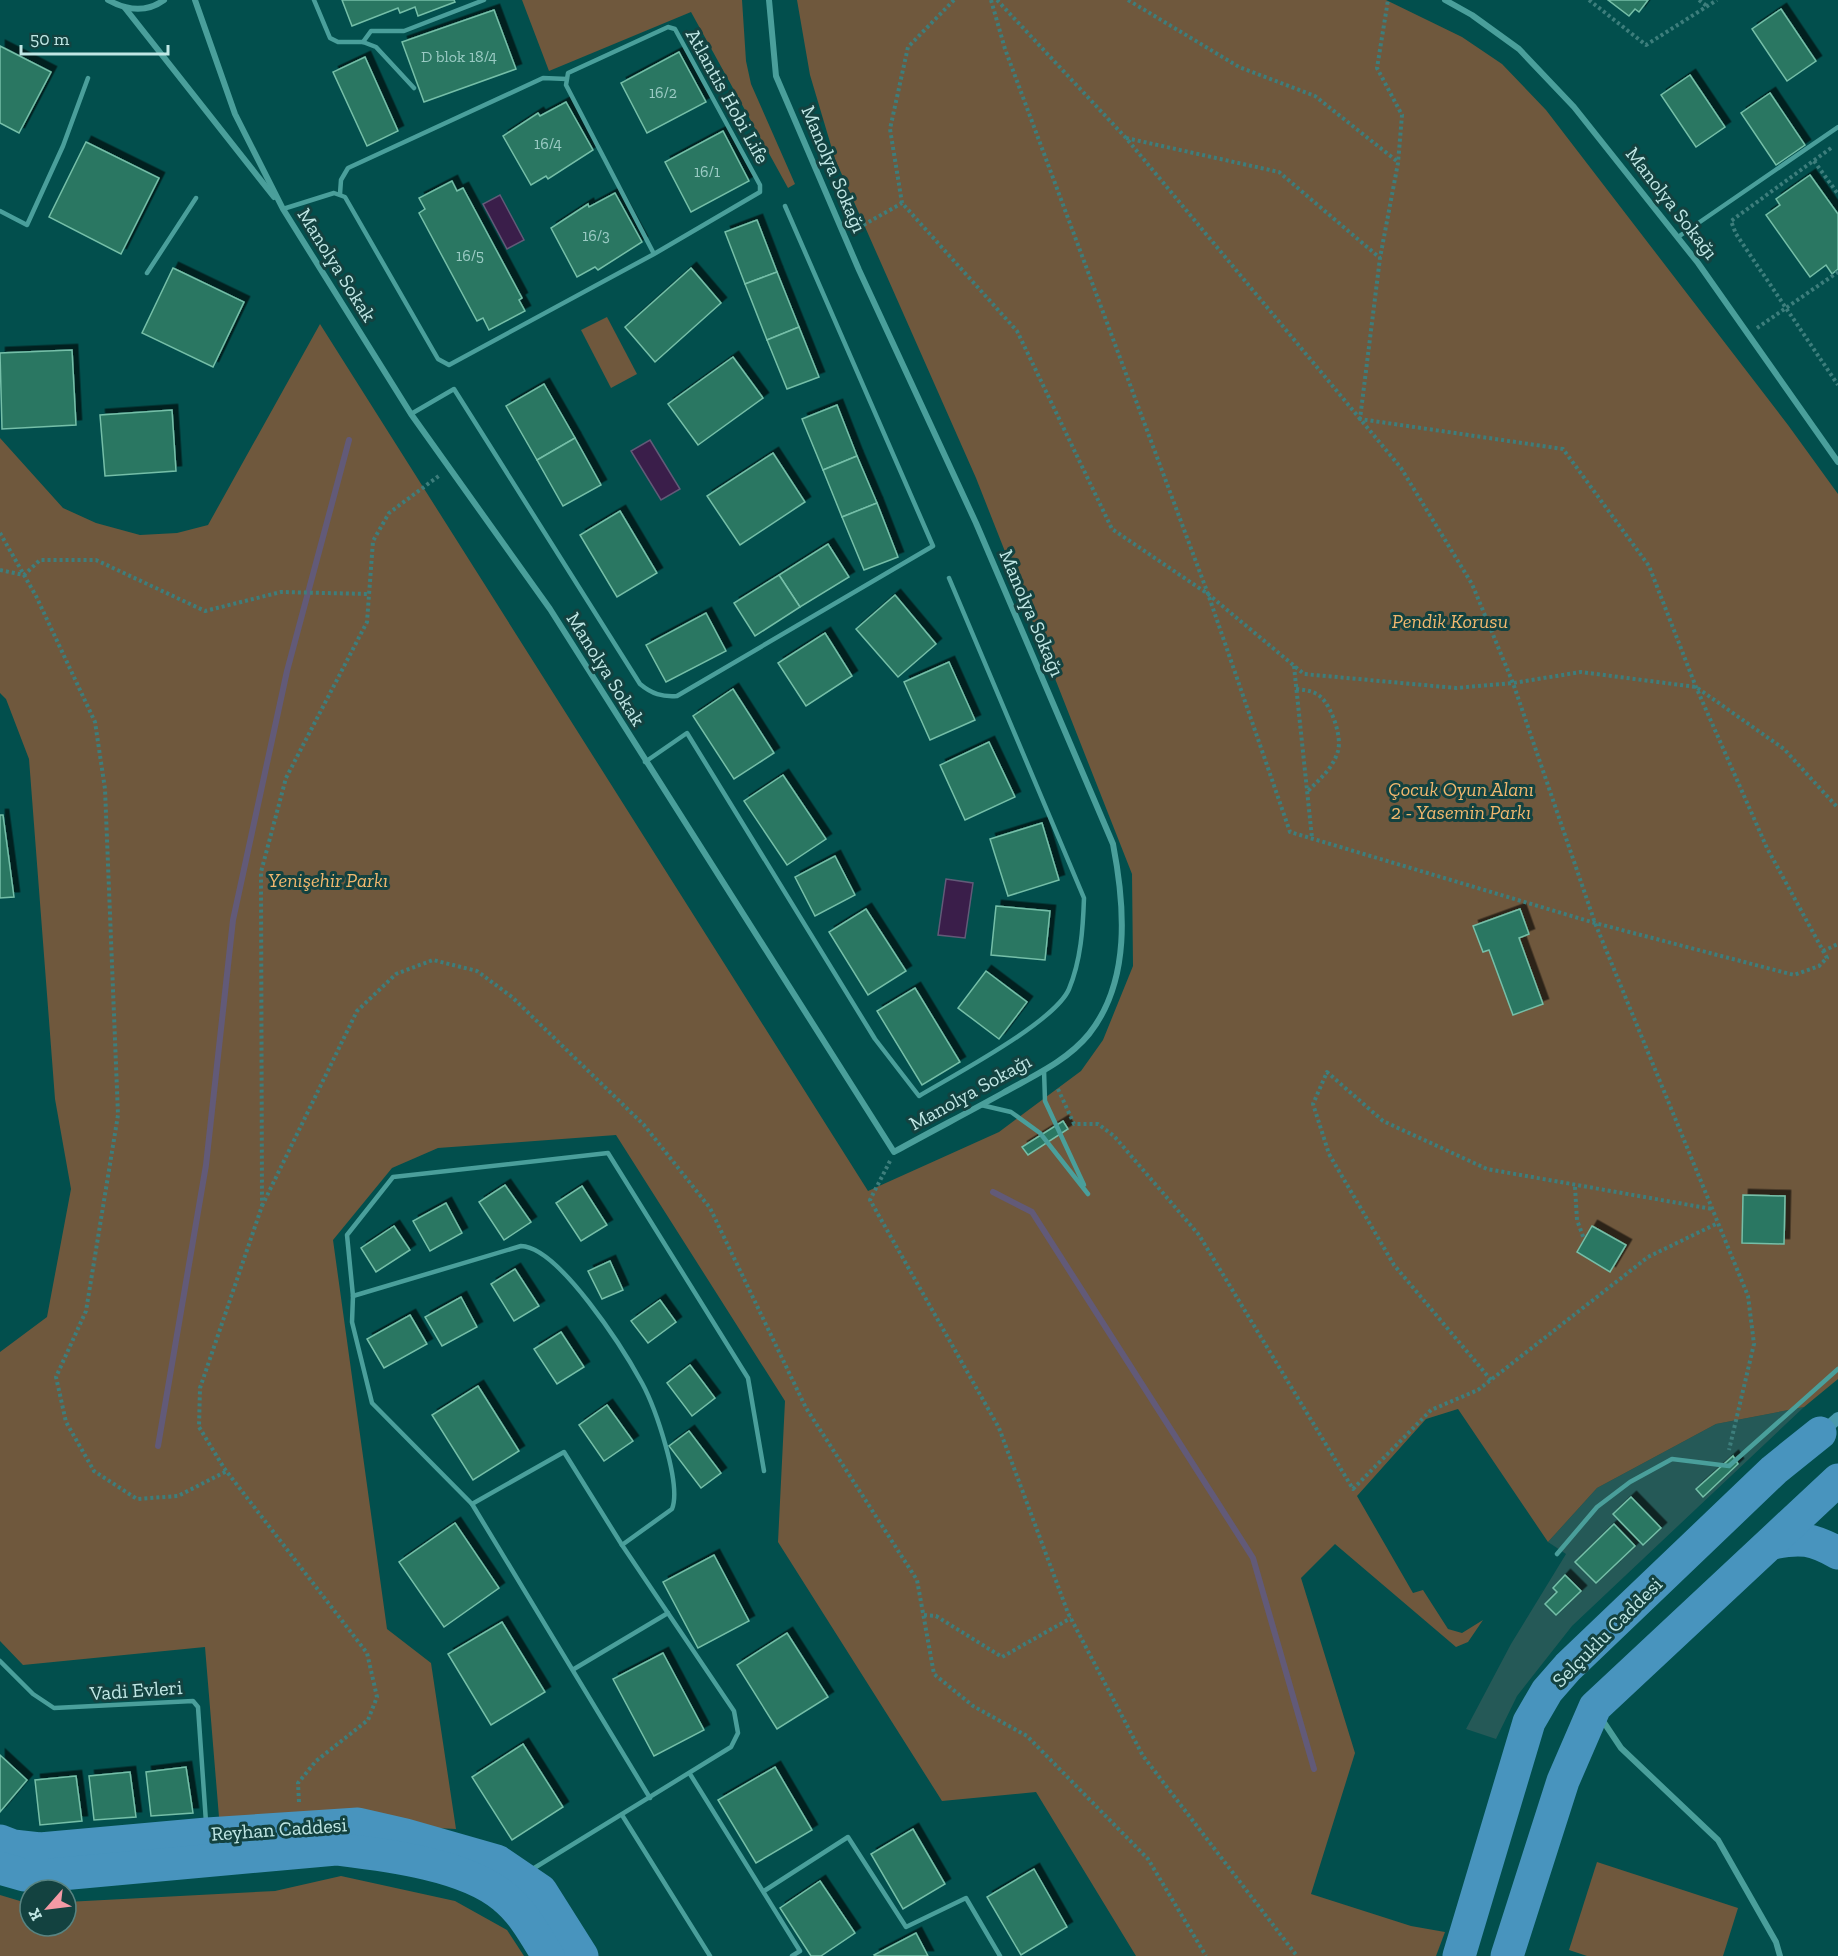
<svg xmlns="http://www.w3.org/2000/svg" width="1838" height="1956" viewBox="0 0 1838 1956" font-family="'Zilla Slab',serif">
<defs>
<filter id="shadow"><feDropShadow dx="5.5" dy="-5.5" stdDeviation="0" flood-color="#0009"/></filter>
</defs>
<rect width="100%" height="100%" fill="#024f4d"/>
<path fill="#255957" d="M1804 1407 1572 1626 1517 1696 1496 1739 1466 1729 1511 1644 1566 1554 1548 1542 1597 1488 1716 1424Z"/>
<g fill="#6f583d">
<path d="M522 0H742L746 61 751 84 795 184 788 188 691 12 549 71Z"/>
<path d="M797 0H1386L1462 37 1502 64 1546 110 1788 425 1838 494V1379L1804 1407 1716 1424 1597 1488 1548 1542 1458 1409 1426 1419 1357 1496 1413 1593 1423 1590 1448 1629 1462 1633 1483 1620 1468 1642 1456 1647 1335 1544 1301 1578 1355 1753 1311 1894 1411 1926 1445 1932 1436 1956H1136L1036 1792 942 1801 778 1542 785 1401 616 1135 438 1148 392 1168 333 1240 387 1629 431 1663 456 1829 219 1817 205 1647 23 1665 0 1641V1352L47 1317 71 1189 55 1099 29 759 6 699 0 693V438L63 508 96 523 140 535 177 533 208 525 320 324 868 1191 999 1132 1081 1071 1103 1040 1133 966 1132 874 976 478 835 159 810 75Z"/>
<path d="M607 317 637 374 611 388 581 330Z"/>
<path d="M1597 1862 1738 1908 1723 1956H1587L1569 1950Z"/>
<path d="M341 1876 455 1901 507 1930 524 1956H0V1895L30 1904V1926H66V1902L275 1891Z"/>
</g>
<g fill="#3a1e4a" stroke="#625a78" stroke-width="1.5">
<path d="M500 195 524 240 507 249 483 204Z"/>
<path d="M650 440 680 489 661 500 631 451Z"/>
<path d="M946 879 973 883 965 938 938 935Z"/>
</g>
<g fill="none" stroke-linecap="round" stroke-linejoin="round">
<g stroke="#625a78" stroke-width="6">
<path d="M993 1192 1032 1212 1253 1558 1314 1769"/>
<path d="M158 1446 206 1165 233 920 287 671 349 440"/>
</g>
</g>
<g fill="#2b7762" stroke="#75bfa8" stroke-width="1.5" filter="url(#shadow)">
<path d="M342 0H454L455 2 418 16 415 7 400 13 398 8 352 26Z"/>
<path d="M1608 0H1648L1639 12 1635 9 1629 16Z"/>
<path d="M1781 9 1816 61 1787 81 1752 29Z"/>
<path d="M494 10 516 69 424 102 402 42Z"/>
<path d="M0 46 51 72 19 133 0 123Z"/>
<path d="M679 52 706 102 647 133 621 83Z"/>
<path d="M365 57 398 131 367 146 333 72Z"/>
<path d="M1690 75 1725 127 1696 147 1661 95Z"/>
<path d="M1770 93 1805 145 1776 165 1741 113Z"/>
<path d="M566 102 593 150 548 179 546 176 531 185 503 136 538 113 540 116Z"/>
<path d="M723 131 749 181 691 212 665 162Z"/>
<path d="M86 142 159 178 121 254 49 217Z"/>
<path d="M1810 175 1838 214V269L1832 274 1826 265 1810 277 1766 215 1780 205 1776 199Z"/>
<path d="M452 181 457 191 463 188 522 298 519 300 525 311 489 330 483 318 477 321 419 213 425 209 419 198Z"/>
<path d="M615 193 642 242 598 270 595 267 577 277 551 228 588 204 589 207Z"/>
<path d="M757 220 777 272 745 284 725 232Z"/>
<path d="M173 268 244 302 213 367 142 333Z"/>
<path d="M691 268 721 303 655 362 625 327Z"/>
<path d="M777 272 799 327 767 340 745 284Z"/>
<path d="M799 327 819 377 787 389 767 340Z"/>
<path d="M72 350 76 425 2 429 0 353Z"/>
<path d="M733 357 763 398 698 445 668 404Z"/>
<path d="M544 384 575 438 537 460 506 406Z"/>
<path d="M837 405 857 456 823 470 802 419Z"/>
<path d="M172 410 176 471 105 476 100 415Z"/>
<path d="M575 438 601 485 563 506 537 460Z"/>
<path d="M773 453 805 502 740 545 707 496Z"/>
<path d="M857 456 877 503 842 517 823 470Z"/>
<path d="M877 503 898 557 864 570 842 517Z"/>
<path d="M620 511 657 573 617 597 580 535Z"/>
<path d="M828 544 849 577 800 607 779 575Z"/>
<path d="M779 575 800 607 755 636 734 603Z"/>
<path d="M895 595 936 644 898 677 856 629Z"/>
<path d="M706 613 726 651 666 682 646 645Z"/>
<path d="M825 633 852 676 806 706 778 663Z"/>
<path d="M949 662 975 720 930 740 904 682Z"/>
<path d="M733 689 774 753 734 779 693 716Z"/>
<path d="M989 742 1015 797 965 820 940 765Z"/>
<path d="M783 775 826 839 787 865 744 801Z"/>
<path d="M0 815H3L14 897 0 898Z"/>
<path d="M1042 823 1059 880 1008 896 990 839Z"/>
<path d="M835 856 855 895 815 916 795 877Z"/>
<path d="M996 906 1050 911 1045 960 991 955Z"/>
<path d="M866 909 906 971 868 995 829 932Z"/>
<path d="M1520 909 1529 934 1519 938 1543 1004 1513 1015 1489 950 1483 952 1473 926Z"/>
<path d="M986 971 1027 1002 999 1039 958 1008Z"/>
<path d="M915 988 960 1062 922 1085 877 1011Z"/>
<path d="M1063 1121 1068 1129 1028 1155 1022 1147Z"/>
<path d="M505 1185 531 1222 504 1240 479 1202Z"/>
<path d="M582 1186 607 1225 581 1241 556 1203Z"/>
<path d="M1743 1195 1785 1196 1784 1244 1742 1243Z"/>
<path d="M446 1203 462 1233 430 1251 413 1221Z"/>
<path d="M394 1226 410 1250 376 1272 361 1248Z"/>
<path d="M1592 1226 1626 1245 1610 1272 1577 1252Z"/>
<path d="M610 1261 623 1290 602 1299 588 1271Z"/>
<path d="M515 1269 539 1306 514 1321 491 1284Z"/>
<path d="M461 1297 477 1327 442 1346 425 1317Z"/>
<path d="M660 1300 676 1322 648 1343 631 1321Z"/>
<path d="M410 1315 427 1344 384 1368 367 1339Z"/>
<path d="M561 1332 584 1367 557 1384 534 1349Z"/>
<path d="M690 1365 715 1398 692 1416 667 1383Z"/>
<path d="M478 1386 519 1451 473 1480 432 1415Z"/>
<path d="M607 1405 633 1441 604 1461 579 1425Z"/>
<path d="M689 1431 721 1473 701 1488 669 1446Z"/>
<path d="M1733 1456 1738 1464 1703 1497 1696 1489Z"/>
<path d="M1631 1497 1661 1528 1643 1545 1613 1514Z"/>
<path d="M455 1523 499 1588 444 1627 399 1562Z"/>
<path d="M1614 1524 1635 1546 1596 1583 1575 1562Z"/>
<path d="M714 1555 749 1621 698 1648 663 1582Z"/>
<path d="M1565 1575 1581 1591 1556 1615 1545 1604 1557 1592 1553 1588Z"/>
<path d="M502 1622 545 1692 491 1725 448 1654Z"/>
<path d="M787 1633 828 1697 777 1729 737 1665Z"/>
<path d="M663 1653 704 1730 654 1756 613 1679Z"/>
<path d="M523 1744 563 1807 512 1840 472 1777Z"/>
<path d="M0 1755 27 1780 0 1812Z"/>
<path d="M186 1767 193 1813 151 1816 146 1772Z"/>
<path d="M775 1767 812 1830 756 1863 718 1800Z"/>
<path d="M130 1772 136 1817 94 1820 89 1776Z"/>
<path d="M76 1776 82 1821 40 1825 35 1780Z"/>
<path d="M913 1829 945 1884 903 1909 871 1854Z"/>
<path d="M1034 1869 1067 1927 1021 1955 987 1897Z"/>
<path d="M820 1881 855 1933 821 1956H811L780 1908Z"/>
<path d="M916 1933 928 1956H875L874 1955Z"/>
</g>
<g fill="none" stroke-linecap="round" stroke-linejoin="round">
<g stroke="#3d7e7c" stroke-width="4" stroke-dasharray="3 3" stroke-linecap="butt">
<path d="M954 0 908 47 890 129 902 203 1017 331 1112 529 1208 594 1304 674 1456 688 1513 683 1581 672 1696 687 1784 749 1838 808"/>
<path d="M991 0 1005 49 1208 594 1290 832 1595 923 1794 975 1819 966 1827 958 1767 848 1696 687 1649 566 1563 449 1360 419 1380 258 1398 163 1402 115 1377 68 1388 0"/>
<path d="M997 0 1126 138 1401 468 1472 584 1513 683 1595 923 1748 1296 1754 1344 1729 1450"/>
<path d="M1128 0 1239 67 1315 96 1398 162"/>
<path d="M1589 0 1646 45 1717 0"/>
<path d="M1699 0 1708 7"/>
<path d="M1126 138 1279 172 1380 258"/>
<path d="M1831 148 1731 221 1736 234 1838 385"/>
<path d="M1814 161 1838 194"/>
<path d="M853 231 902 203"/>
<path d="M1757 328 1838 272"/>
<path d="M0 533 36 596 95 722 105 789 118 1115 86 1311 56 1377 66 1422 94 1471 137 1499 178 1496 227 1471"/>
<path d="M0 570 24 575 40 560H96L205 611 281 592 369 594"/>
<path d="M1294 666 1312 838"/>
<path d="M1296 689C1306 690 1315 691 1322 698 1332 709 1342 736 1338 751 1333 768 1320 779 1308 791"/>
<path d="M1823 951 1838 944"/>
<path d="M1058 1089 1074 1124H1098L1114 1136 1199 1235 1353 1489 1431 1410 1478 1390 1648 1257 1718 1223"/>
<path d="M890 1161 870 1200 999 1428 1068 1613 1143 1756 1297 1956"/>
<path d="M1575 1187 1577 1220 1584 1239"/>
<path d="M262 1206 357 1011 396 974 433 960 477 971 512 997 644 1125 710 1208 806 1408 917 1580 934 1674 973 1706 1027 1736 1148 1859 1206 1956"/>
<path d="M1491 1380 1394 1265 1329 1154 1313 1104 1327 1072 1383 1121 1487 1169 1712 1209"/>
<path d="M924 1615 936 1616 1002 1657 1071 1618"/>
<path d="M299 1802 298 1783 316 1761 368 1720 377 1697 367 1653 224 1468 199 1427 200 1388 262 1206 261 872 286 778 367 622 373 541 389 513 440 475"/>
</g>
<g stroke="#4a9f9b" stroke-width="4.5">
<path d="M314 0 330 38 338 42H363L376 47 414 88"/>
<path d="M363 42 371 31H404L484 0"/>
<path d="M340 194 341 180 348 168 543 78 567 79"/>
<path d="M283 209 334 193 345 197 438 359 449 365 654 254 760 192V185L675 29 668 27 568 73 566 85 654 254"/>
<path d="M0 211 27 225 63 146 88 78"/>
<path d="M1678 237 1838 127"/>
<path d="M147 273 196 198"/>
<path d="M411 414 454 389 640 684C652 694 662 697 677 696L933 546 785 206"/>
<path d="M645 762 687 733 875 1039 919 1096C954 1075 1055 1022 1069 989 1081 960 1083 928 1084 898L949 578"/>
<path d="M1044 1070 1045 1101 1084 1185"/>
<path d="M981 1105 1011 1112 1040 1133 1088 1194"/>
<path d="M353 1296 521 1246C559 1247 624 1350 642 1383 655 1407 682 1484 672 1509L622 1545"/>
<path d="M472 1504 650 1798"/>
<path d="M1557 1554 1597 1507 1630 1482 1672 1459 1729 1466 1838 1369"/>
<path d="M0 1661 33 1694 54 1708 193 1701 198 1707 206 1822"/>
<path d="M574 1669 668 1613"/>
<path d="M690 1774 800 1951 792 1956"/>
<path d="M622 1815 710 1956"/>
<path d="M531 1870 731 1747 738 1733 734 1711 622 1545 564 1452 472 1504 372 1403 352 1322 353 1296 347 1235 393 1177 608 1153 748 1378 764 1471"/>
<path d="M764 1891 848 1837 906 1927 966 1898 1000 1956"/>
</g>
<g stroke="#4a9f9b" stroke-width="6">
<path d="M108 0C126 10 146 13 164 0"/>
<path d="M195 0 235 114 283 209 411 414 550 609 894 1152C930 1132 967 1113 1003 1093 1033 1076 1067 1061 1089 1034 1131 981 1125 906 1113 844L976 523 859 270 776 76 769 0"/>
<path d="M1445 0 1472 15 1519 49 1574 107 1698 263 1838 462"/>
<path d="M125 8 274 197"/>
<path d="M1601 1718 1621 1748 1718 1840 1776 1942 1780 1956"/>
</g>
<path stroke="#499aad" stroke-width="12" d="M1821 1433 1838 1418"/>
<g stroke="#4894be" stroke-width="33">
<path d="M1773 1543C1801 1537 1813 1539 1838 1553"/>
<path d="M0 1841 13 1846 40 1849 207 1834 358 1824 406 1835 497 1861 541 1891 582 1956"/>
<path d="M0 1868 24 1875H50L336 1849C385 1855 465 1864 504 1897 523 1912 535 1935 548 1956"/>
<path d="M1459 1956 1529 1722 1547 1691 1568 1667 1774 1470 1820 1433"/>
<path d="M1507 1956 1563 1781 1595 1707 1838 1480"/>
</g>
</g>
<g text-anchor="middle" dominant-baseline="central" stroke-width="6" stroke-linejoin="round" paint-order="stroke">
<g font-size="16" fill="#9bcbc4">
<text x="459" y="56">D blok 18/4</text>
<text x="663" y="92">16/2</text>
<text x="548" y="143">16/4</text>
<text x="707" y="171">16/1</text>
<text x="596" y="235">16/3</text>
<text x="470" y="255">16/5</text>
</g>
<g font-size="20" fill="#c0e7e5" stroke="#134240">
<text transform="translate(728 96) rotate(61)">Atlantis Hobi Life</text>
<text transform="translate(834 169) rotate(67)">Manolya Sokağı</text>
<text transform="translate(1672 203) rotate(52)">Manolya Sokağı</text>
<text transform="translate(337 265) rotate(58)">Manolya Sokak</text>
<text transform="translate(1032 613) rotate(67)">Manolya Sokağı</text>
<text transform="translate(606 669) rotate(58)">Manolya Sokak</text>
<text transform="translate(970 1092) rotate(-29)">Manolya Sokağı</text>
<text transform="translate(1607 1632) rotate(-45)">Selçuklu Caddesi</text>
<text transform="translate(136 1690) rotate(-4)">Vadi Evleri</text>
<text transform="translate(279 1829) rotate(-4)">Reyhan Caddesi</text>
</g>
<g font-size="20" font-style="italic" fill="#f1b86f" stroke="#134240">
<text x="1450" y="621">Pendik Korusu</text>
<text x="1461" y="789">Çocuk Oyun Alanı<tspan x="1461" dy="23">2 - Yasemin Parkı</tspan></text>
<text x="328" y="880">Yenişehir Parkı</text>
</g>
</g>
<g transform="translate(48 1908) rotate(242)"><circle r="28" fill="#134240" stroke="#588482" stroke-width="1.5"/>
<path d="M0-4.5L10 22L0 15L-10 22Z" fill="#f49aa5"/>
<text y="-9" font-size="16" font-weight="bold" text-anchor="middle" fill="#c0e7e5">K</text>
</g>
<path d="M21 45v9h147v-9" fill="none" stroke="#c0e7e5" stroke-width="3"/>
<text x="30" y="45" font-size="18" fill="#c0e7e5" stroke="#134240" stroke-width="4.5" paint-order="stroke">50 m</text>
</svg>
